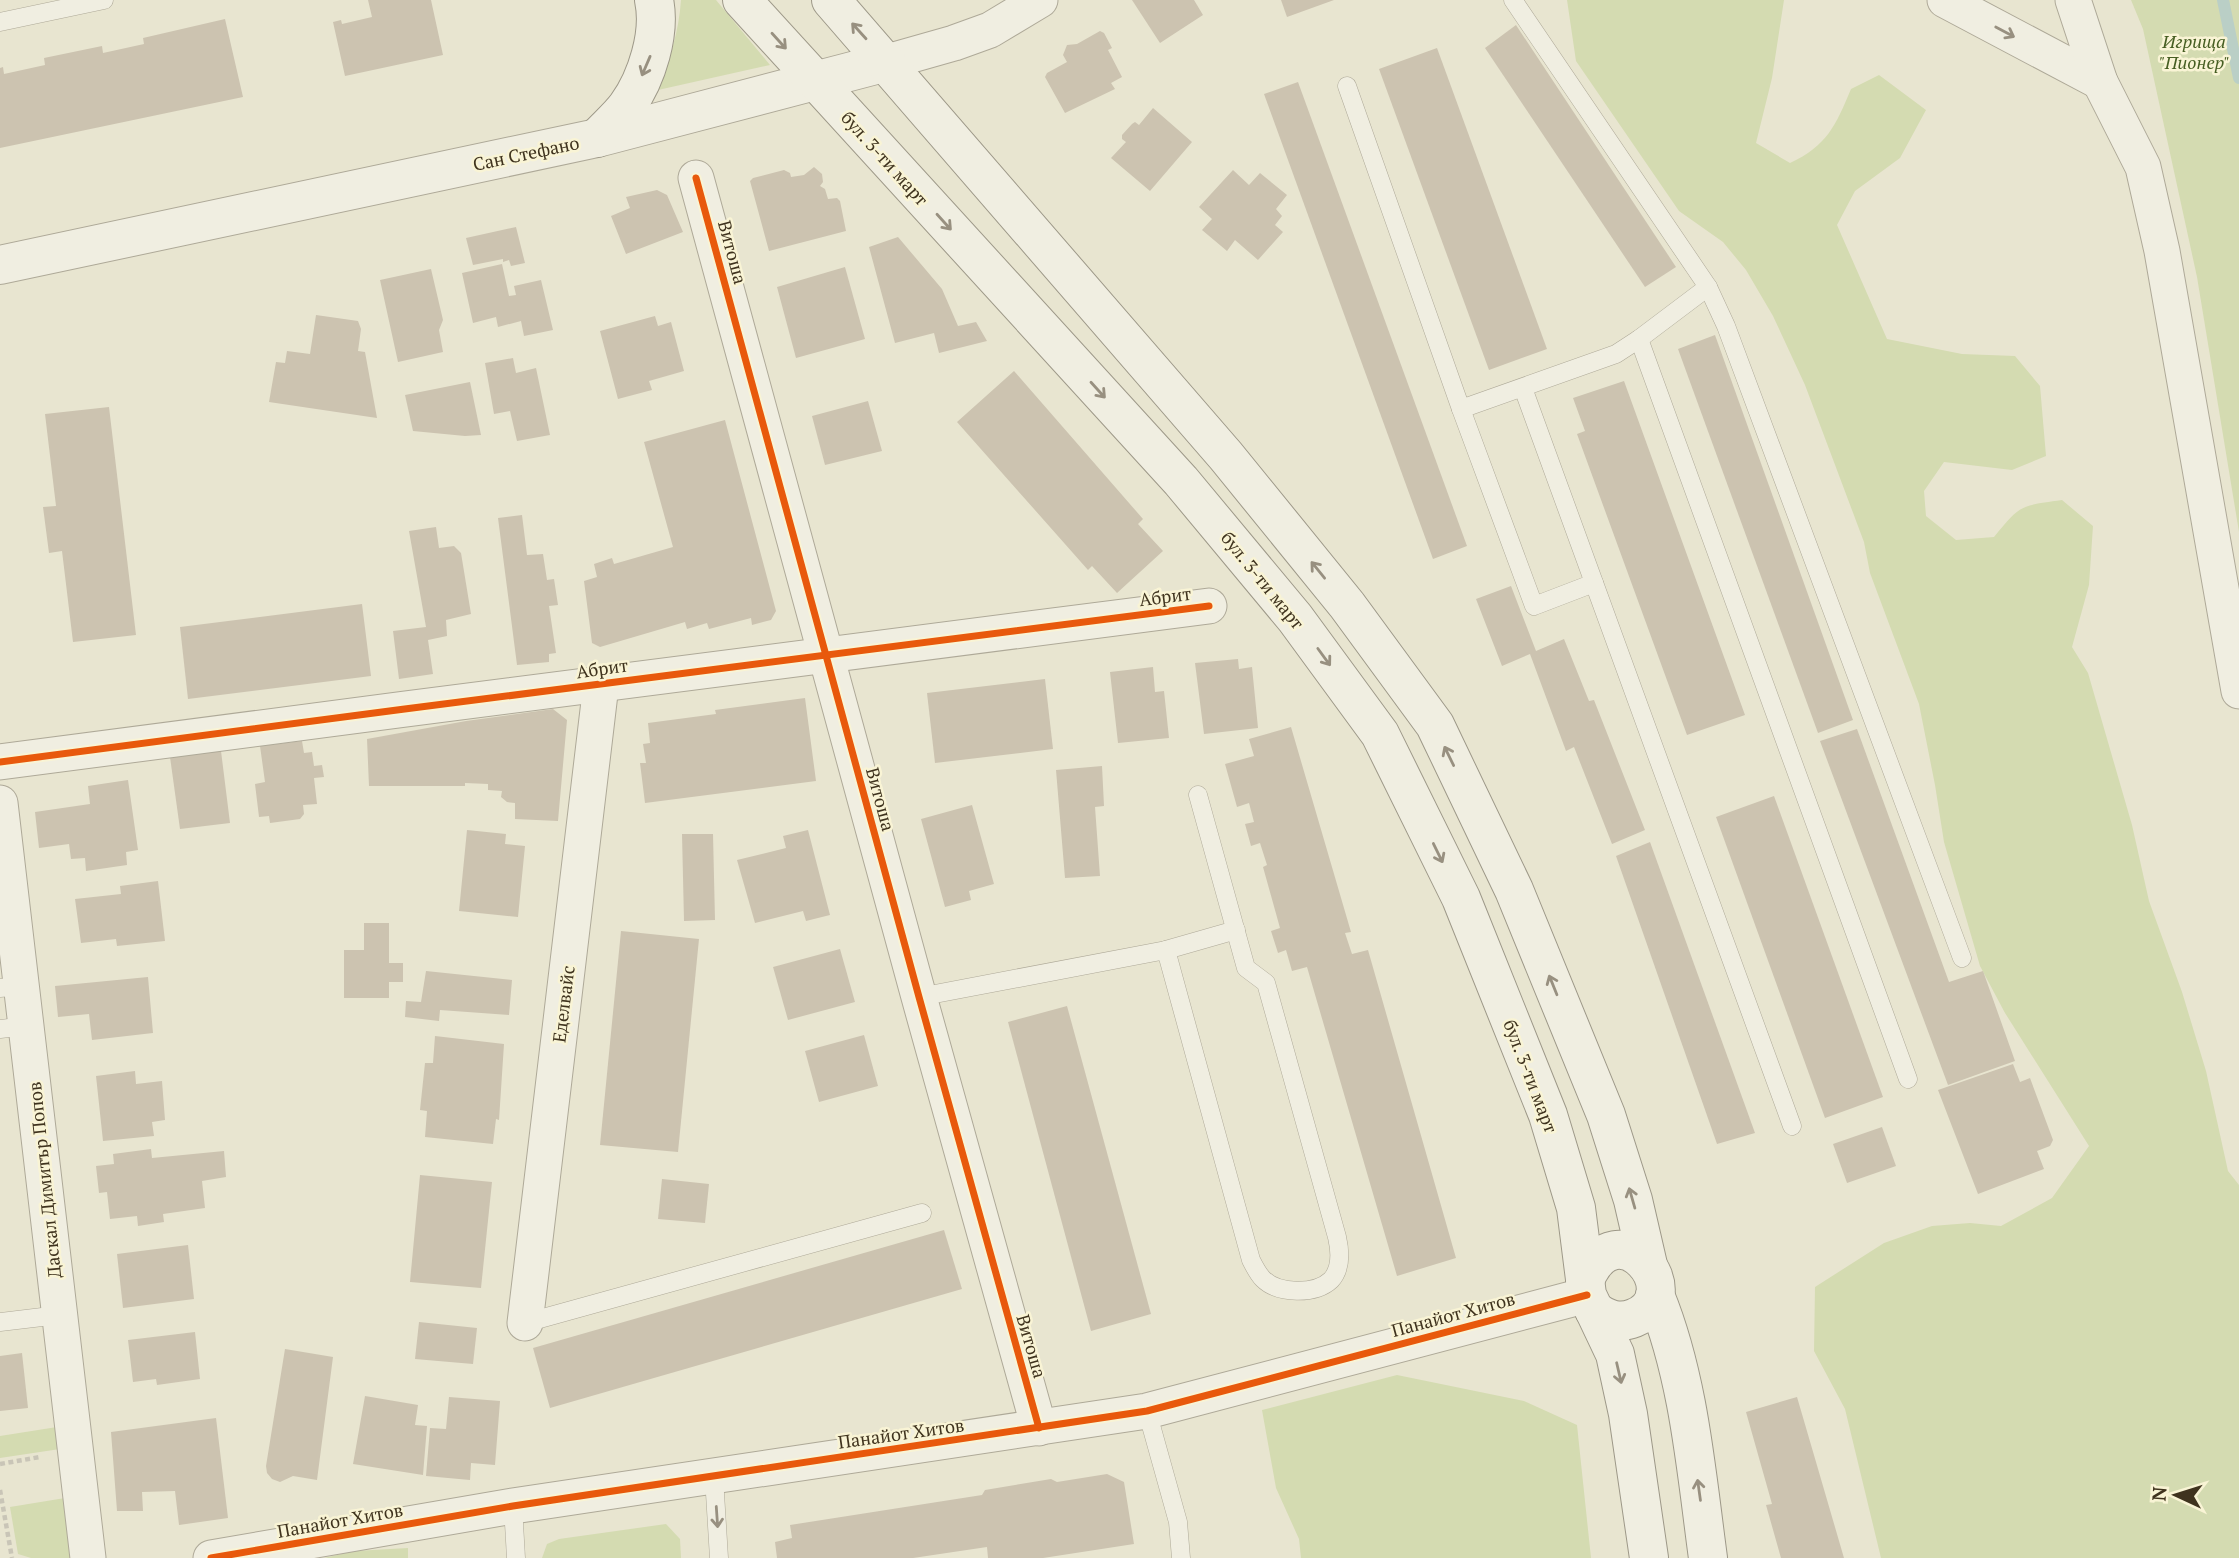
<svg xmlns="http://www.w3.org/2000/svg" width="2239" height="1558" viewBox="0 0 2239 1558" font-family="'PT Serif',serif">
<rect width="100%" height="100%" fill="#e8e5d0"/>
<g fill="#d4dbb1">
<path d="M681 0H716L770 65 658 90C669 61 679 32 681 0Z"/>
<path d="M1567 0H1784L1772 78 1756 143 1790 163C1827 146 1836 125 1851 89L1879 75 1926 110 1900 158 1855 191 1837 225 1887 339 1962 354 2015 356 2040 386 2046 456 2012 470 1944 462 1924 491 1926 516 1956 540 1994 537C2021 504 2020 506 2062 500L2093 526 2089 585 2072 647 2088 673 2132 825 2149 901 2182 992 2206 1071 2228 1171 2239 1185V1558H1881L1845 1409 1814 1351 1815 1287 1884 1243 1932 1226 1970 1223 2001 1226 2052 1198 2089 1146 2005 1013 1980 966 1944 842 1935 785 1919 704 1870 573 1864 542 1805 385 1773 316 1746 270 1723 242 1679 211 1576 61Z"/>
<path d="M2131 0H2239V532L2197 277 2143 29Z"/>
<path d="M1397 1375 1524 1401 1577 1425 1591 1558H1301L1299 1539 1276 1488 1262 1410Z"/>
<path d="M57 1427 60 1449 0 1458V1436Z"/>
<path d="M65 1498 74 1558H31L18 1554 10 1507Z"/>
<path d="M666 1524 680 1539 681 1558H542L547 1544 559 1539Z"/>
<path d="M408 1548V1558H324L355 1551Z"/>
</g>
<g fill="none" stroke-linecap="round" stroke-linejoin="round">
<path stroke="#bacfc6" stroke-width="12" d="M2223 0 2239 78"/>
</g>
<g fill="#ccc3b0">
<path d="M368 0H431L443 55 345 76 333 22 341 20 342 24 372 17Z"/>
<path d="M1132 0H1194L1203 15 1160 43Z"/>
<path d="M1281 0H1334L1287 17Z"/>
<path d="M225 19 243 97 0 148V68L3 67 4 74 45 65 44 58 102 46 103 53 144 44 143 38Z"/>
<path d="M1516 25 1676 267 1645 287 1485 48Z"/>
<path d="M1100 31 1104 33 1112 48 1108 50 1122 77 1111 83 1115 89 1065 113 1045 77 1047 73 1067 62 1063 55 1067 45 1077 44Z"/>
<path d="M1437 48 1547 349 1489 370 1379 69Z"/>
<path d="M1298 82 1467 546 1433 559 1264 94Z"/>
<path d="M1153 108 1192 142 1150 191 1111 158 1126 142 1122 139V135L1132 124 1135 122 1139 125Z"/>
<path d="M814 167 822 174 823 182 820 186 825 189 828 199 837 198 840 201 846 231 769 251 750 181 753 178 784 170 790 173 791 177 804 175Z"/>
<path d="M1233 170 1249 185 1260 173 1287 195 1276 209 1282 216 1275 225 1283 232 1258 260 1235 240 1227 251 1202 230 1212 219 1199 207Z"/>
<path d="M657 190 667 195 683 232 626 254 611 216 630 208 626 197Z"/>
<path d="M516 227 525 263 511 266 509 260 503 262V259L473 265 466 238Z"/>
<path d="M898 237 942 289 958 326 976 322 987 341 939 353 934 333 895 343 869 247Z"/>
<path d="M502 264 509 296 516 295 514 286 541 280 553 330 524 336 521 321 498 327 496 317 473 323 462 273Z"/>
<path d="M845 267 865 339 796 358 777 287Z"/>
<path d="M431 269 443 320 439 330 443 352 398 362 380 280Z"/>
<path d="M316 315 358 321 361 329 358 351 365 352 377 418 269 402 276 362 285 363 287 351 310 354Z"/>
<path d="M655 316 658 326 671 322 684 371 649 381 652 390 618 399 600 331Z"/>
<path d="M1715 335 1853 720 1818 733 1678 349Z"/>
<path d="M513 358 516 373 536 368 550 435 517 441 510 411 494 414 485 363Z"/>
<path d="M1014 371 1143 519 1138 524 1163 551 1117 593 1092 566 1088 570 957 422Z"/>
<path d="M1624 381 1745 715 1687 735 1577 434 1585 431 1573 398Z"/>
<path d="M470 382 481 435 465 436 413 431 405 395Z"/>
<path d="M868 401 882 451 825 465 812 416Z"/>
<path d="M109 407 136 635 73 642 62 551 49 553 43 507 56 506 45 414Z"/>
<path d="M725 420 776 611 771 620 752 625 751 618 709 629 707 623 687 629 685 622 600 647 592 643 584 581 597 577 594 564 612 558 614 564 673 547 644 442Z"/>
<path d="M522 515 527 555 543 554 547 580 554 579 558 605 549 606 556 653 549 654V662L517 665 498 518Z"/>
<path d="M436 527 439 548 454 546 461 553 471 614 446 620 447 636 428 640 433 674 399 679 393 631 426 627 409 531Z"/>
<path d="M1511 586 1536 651 1564 639 1589 701 1594 700 1645 830 1612 844 1574 747 1566 751 1530 654 1502 666 1476 599Z"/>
<path d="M362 604 371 676 188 699 180 627Z"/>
<path d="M1238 659 1239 669 1252 667 1258 728 1204 734 1195 663Z"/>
<path d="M1153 667 1155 692 1164 691 1169 738 1118 743 1110 672Z"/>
<path d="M1045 679 1053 749 935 763 927 693Z"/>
<path d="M805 698 816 781 645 803 640 763H646L643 744 650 743 648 723 716 714 715 710Z"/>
<path d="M553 709 567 720 558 821 515 819V803L507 802 501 797 502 791 488 790V784L465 783V786H369L367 739 466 721Z"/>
<path d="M1291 727 1351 932 1345 933 1352 954 1368 950 1456 1258 1397 1276 1307 967 1292 971 1286 950 1278 953 1271 931 1280 928 1263 867 1267 865 1260 843 1251 846 1245 824 1254 822 1249 803 1237 807 1225 764 1254 756 1249 739Z"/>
<path d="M1857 729 1949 982 1983 971 2015 1061 1948 1085 1820 741Z"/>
<path d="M302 741 304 753 312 752 314 766 322 765 324 777 314 778 317 804 303 805 304 814 300 819 270 823 269 816 259 817 255 784 265 782 260 746Z"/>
<path d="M221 751 230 823 180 829 170 757Z"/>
<path d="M1102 766 1104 806 1095 807 1100 876 1065 878 1056 770Z"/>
<path d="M128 780 138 850 126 852 127 865 86 871 85 858 71 859 69 844 39 848 35 812 90 804 88 786Z"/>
<path d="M1774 796 1883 1097 1825 1118 1716 817Z"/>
<path d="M972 805 994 884 969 891 971 900 945 907 921 819Z"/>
<path d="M467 830 506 834 505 844 525 846 518 917 459 911Z"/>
<path d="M808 830 830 915 806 921 803 911 755 923 737 860 786 848 783 836Z"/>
<path d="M682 834H713L715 920 684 921Z"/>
<path d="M1650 842 1755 1133 1717 1144 1616 856Z"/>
<path d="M158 881 165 941 117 946 116 939 81 943 75 899 121 894 120 886Z"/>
<path d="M364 923H389V963H403V982H389V998H344V950H364Z"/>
<path d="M621 931 699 939 678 1152 600 1145Z"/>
<path d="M840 949 855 1002 788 1020 773 967Z"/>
<path d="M426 971 512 980 509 1015 440 1010 439 1021 405 1017 406 1001 421 1002Z"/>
<path d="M148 977 153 1033 92 1040 89 1014 58 1017 55 986Z"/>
<path d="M1067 1006 1151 1314 1091 1331 1008 1022Z"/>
<path d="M864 1035 878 1086 819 1102 805 1051Z"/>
<path d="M435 1036 504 1044 499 1120 496 1119 493 1144 425 1137 427 1111 420 1110 425 1063H433Z"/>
<path d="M2013 1064 2020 1082 2030 1078 2053 1140 2050 1146 2037 1151 2044 1169 1978 1194 1938 1090Z"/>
<path d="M135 1071 136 1084 162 1081 165 1120 152 1122 154 1136 103 1141 96 1076Z"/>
<path d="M1882 1127 1896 1166 1847 1183 1833 1144Z"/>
<path d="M151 1149 152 1158 224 1151 226 1177 202 1181 205 1208 163 1214 164 1222 138 1226 137 1216 110 1219 107 1192 99 1193 96 1166 114 1164 113 1154Z"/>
<path d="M420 1175 492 1182 481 1288 410 1282Z"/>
<path d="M662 1179 709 1184 705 1223 658 1219Z"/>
<path d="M944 1230 962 1289 550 1408 533 1348Z"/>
<path d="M188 1245 194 1299 123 1308 117 1254Z"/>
<path d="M419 1322 477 1328 473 1364 415 1359Z"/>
<path d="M195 1332 200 1379 157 1385 156 1379 133 1382 128 1340Z"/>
<path d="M285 1349 333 1357 317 1480 293 1476 280 1482 272 1479 267 1473 266 1466Z"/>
<path d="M22 1353 28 1408 0 1411V1356Z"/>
<path d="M365 1396 418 1405 415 1425 427 1426 423 1475 353 1464Z"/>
<path d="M449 1397 500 1401 495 1465 471 1463 470 1480 426 1476 430 1428 446 1429Z"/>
<path d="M1797 1397 1816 1462 1844 1558H1781L1766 1505 1772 1504 1746 1412Z"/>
<path d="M216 1418 228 1518 179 1525 175 1491 142 1492 143 1511H117L111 1432Z"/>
<path d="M1107 1474 1124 1482 1134 1544 1043 1558H988L987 1547 913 1558H777L775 1542 792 1538 790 1525 982 1495 985 1490 1051 1479 1057 1482Z"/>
</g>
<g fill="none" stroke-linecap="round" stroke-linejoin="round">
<g stroke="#aea998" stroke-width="19">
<g id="service">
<path d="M1513 0 1708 287 1726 326 1962 958"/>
<path d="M0 22 104 0"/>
<path d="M1347 86 1461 409 1616 354 1639 339 1708 287"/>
<path d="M1639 339 1908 1079"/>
<path d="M1523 388 1792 1126"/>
<path d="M1461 409 1534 606 1594 583"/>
<path d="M1166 950 1236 930"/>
<path d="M0 988 21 986"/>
<path d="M919 997 1166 950 1251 1260C1254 1266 1258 1274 1263 1279 1278 1294 1315 1295 1331 1280 1342 1268 1340 1250 1337 1237L1266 983 1246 968 1198 795"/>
<path d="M0 1029 26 1026"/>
<path d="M0 1322 59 1315"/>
<path d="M525 1323 922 1213"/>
<path d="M1147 1411 1178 1522 1181 1558"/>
<path d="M714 1477 719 1558"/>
<path d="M513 1506 516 1558"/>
</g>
</g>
<g stroke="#aea998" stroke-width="37">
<g id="minor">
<path d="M1945 0 2100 82"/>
<path d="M2073 0 2100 82 2143 167 2162 251 2239 691"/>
<path d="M887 62 954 43 990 30 1040 0"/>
<path d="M696 178 919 997 1039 1428"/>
<path d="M0 762C403 710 805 655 1209 606"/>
<path d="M0 803 88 1558"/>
<path d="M525 1323 601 685"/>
<path d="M211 1558 513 1506 1147 1411 1587 1295"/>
</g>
</g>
<g stroke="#aea998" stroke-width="40">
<path id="tertiary" d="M0 265 597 138 887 62"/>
</g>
<g stroke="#9d9888" stroke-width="40">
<g id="secondary">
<path d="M742 0 1181 481 1295 618 1380 734 1461 898 1548 1115 1576 1208 1587 1295 1615 1354 1628 1414 1649 1558"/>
<path d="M831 0 1226 456 1347 605 1435 725 1514 890 1606 1115 1633 1200 1648 1265"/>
<path d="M597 138C606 128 619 117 627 106 647 78 661 33 654 0"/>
<path d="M1585 1280C1617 1203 1693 1295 1634 1318 1619 1324 1606 1319 1594 1310"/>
<path d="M1655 1295C1689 1378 1696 1470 1708 1558"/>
</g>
</g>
<g stroke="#c9c5b7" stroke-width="4.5" stroke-dasharray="5 3.5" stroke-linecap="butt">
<path d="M0 1464 40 1457"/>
<path d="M0 1490 12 1558"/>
</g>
<use href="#service" stroke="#f0eee1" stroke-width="18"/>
<use href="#minor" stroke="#f0eee1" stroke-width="35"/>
<use href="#tertiary" stroke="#f0eee1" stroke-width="38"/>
<use href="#secondary" stroke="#f0eee1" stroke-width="38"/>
<g stroke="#f9f4d5" stroke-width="11">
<g id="cycleway">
<path d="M696 178 919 997 1039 1428"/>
<path d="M0 762C403 710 805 655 1209 606"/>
<path d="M211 1558 513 1506 1147 1411 1587 1295"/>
</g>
</g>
<use href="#cycleway" stroke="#e8590c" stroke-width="7"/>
</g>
<defs><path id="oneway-shaft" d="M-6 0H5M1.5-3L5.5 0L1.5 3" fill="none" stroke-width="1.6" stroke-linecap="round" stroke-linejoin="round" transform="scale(1.75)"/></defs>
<g stroke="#989080">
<use href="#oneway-shaft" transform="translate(859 31) rotate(-132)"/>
<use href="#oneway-shaft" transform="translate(2005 32) rotate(28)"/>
<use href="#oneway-shaft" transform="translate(779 41) rotate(48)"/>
<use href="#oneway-shaft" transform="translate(646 66) rotate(113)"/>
<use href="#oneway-shaft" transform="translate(944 222) rotate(48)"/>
<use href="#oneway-shaft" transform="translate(1098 390) rotate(48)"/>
<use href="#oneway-shaft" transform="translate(1318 570) rotate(-129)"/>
<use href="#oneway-shaft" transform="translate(1324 657) rotate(54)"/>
<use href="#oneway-shaft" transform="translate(1449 756) rotate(-116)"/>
<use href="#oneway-shaft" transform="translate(1438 853) rotate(64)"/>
<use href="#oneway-shaft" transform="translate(1553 985) rotate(-112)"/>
<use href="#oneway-shaft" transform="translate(1632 1198) rotate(-106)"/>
<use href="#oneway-shaft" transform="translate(1619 1373) rotate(77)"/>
<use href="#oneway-shaft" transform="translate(1699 1490) rotate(-98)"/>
<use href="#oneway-shaft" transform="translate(717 1517) rotate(86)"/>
</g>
<g text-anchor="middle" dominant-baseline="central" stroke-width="5" stroke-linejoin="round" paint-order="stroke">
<g font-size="18" font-style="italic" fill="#465e22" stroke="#f9f4d5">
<text x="2194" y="41">Игрища<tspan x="2194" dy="21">"Пионер"</tspan></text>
</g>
<g font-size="18" fill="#3f331e" stroke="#f9f4d5">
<text transform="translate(526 153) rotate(-12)">Сан Стефано</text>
<text transform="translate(885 158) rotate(48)">бул. 3-ти март</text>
<text transform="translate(733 252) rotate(75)">Витоша</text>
<text transform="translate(1263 580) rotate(51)">бул. 3-ти март</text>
<text transform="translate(1165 596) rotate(-7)">Абрит</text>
<text transform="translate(602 668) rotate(-8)">Абрит</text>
<text transform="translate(881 799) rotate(75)">Витоша</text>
<text transform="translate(563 1004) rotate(-83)">Еделвайс</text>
<text transform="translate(1531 1076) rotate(69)">бул. 3-ти март</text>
<text transform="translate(44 1180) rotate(-96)">Даскал Димитър Попов</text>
<text transform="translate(1453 1314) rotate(-15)">Панайот Хитов</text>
<text transform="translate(1032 1346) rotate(74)">Витоша</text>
<text transform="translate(901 1433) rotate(-8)">Панайот Хитов</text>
<text transform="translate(340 1520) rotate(-10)">Панайот Хитов</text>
</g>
</g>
<g transform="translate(2176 1495) rotate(274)" stroke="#f9f4d5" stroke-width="5" paint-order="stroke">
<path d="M0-5L12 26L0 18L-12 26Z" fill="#3f331e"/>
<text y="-10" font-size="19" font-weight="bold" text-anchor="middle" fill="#3f331e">N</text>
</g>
</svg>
